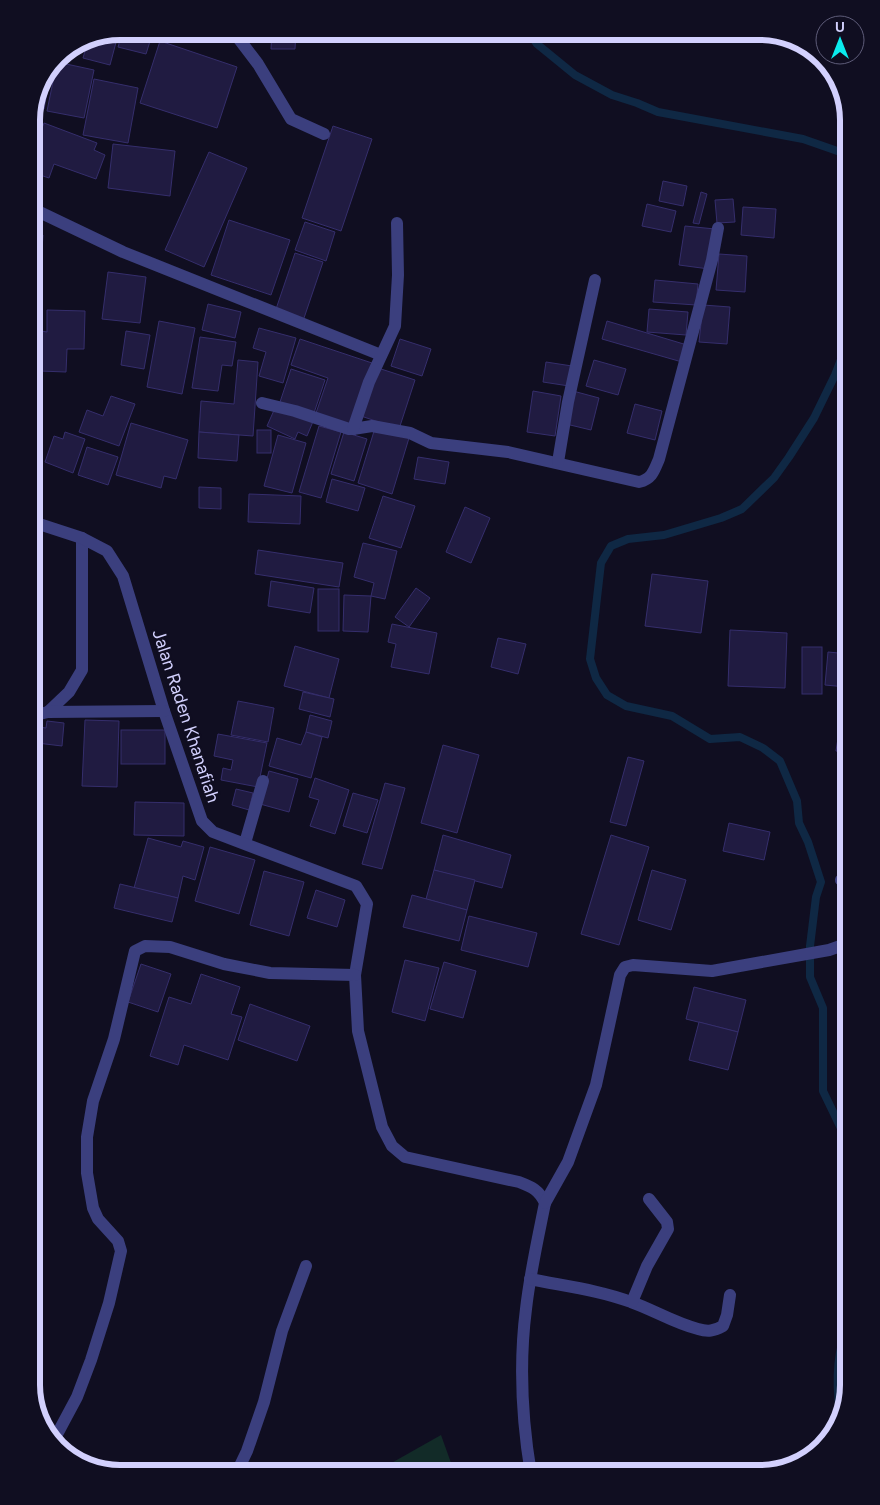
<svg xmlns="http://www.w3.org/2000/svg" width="880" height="1505" viewBox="0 0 880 1505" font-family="Figtree,sans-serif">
<rect width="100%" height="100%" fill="#100e21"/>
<path fill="#122b28" d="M441 1435 455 1474H372Z"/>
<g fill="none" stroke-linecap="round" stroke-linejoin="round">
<g stroke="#0f2844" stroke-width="8">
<path d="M528 31 537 44 575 75 612 95 637 103 658 112 803 139 846 154 849 156"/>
<path d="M849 1145 823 1091V1008L810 977V946L816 897 821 882 808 842 799 823 797 801 780 761 763 748 740 737 710 739 672 716 626 706 607 695 596 678 590 659 601 563 611 546 628 539 664 535 721 518 742 509 774 478 789 457 814 418 835 375 849 339"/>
<path d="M840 1413C836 1384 836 1351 849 1324"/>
</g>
</g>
<g fill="#201b41" stroke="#352e6c">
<path d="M119 31 110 65 83 58 89 37Z"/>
<path d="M123 31 151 38 146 54 118 47Z"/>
<path d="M272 31H296L295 49H271Z"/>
<path d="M160 41 237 67 217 128 140 103Z"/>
<path d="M57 62 94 70 84 118 47 111Z"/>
<path d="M51 71 44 109 35 108Z"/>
<path d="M94 79 138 88 128 143 83 135Z"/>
<path d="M31 117 38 119 33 134H31Z"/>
<path d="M44 123 97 143 94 150 105 155 96 179 54 164 49 178 31 172V156Z"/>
<path d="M333 126 372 139 341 231 302 218Z"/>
<path d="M113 144 175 151 170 196 108 188Z"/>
<path d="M209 152 247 168 204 267 165 250Z"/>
<path d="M663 181 687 186 683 206 659 201Z"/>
<path d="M701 192 707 194 699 224 693 223Z"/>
<path d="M733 199 735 222 717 223 715 200Z"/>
<path d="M647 204 676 211 671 232 642 226Z"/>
<path d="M743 207 776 209 774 238 741 235Z"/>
<path d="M229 220 290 240 271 295 211 275Z"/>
<path d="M305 222 335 232 326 261 295 250Z"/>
<path d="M685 226 715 229 709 269 679 265Z"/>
<path d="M31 235H43L39 292H31Z"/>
<path d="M295 253 323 262 303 321 275 312Z"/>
<path d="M719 254 747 256 745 292 716 290Z"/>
<path d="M108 272 146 277 140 323 102 319Z"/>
<path d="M655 280 698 284 696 305 653 302Z"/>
<path d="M208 304 241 312 235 338 202 330Z"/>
<path d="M703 305 730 307 727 344 699 342Z"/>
<path d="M649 309 688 312 686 335 647 332Z"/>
<path d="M47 310 85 311 84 349H67L66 372 40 371 41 331 47 332Z"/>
<path d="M159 321 195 328 182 394 147 387Z"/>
<path d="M607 321 687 345 682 362 602 339Z"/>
<path d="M259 328 296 338 283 383 259 376 266 352 253 348Z"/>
<path d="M126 331 150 335 144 369 121 365Z"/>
<path d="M200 337 236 342 232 366 222 365 218 391 192 388Z"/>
<path d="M300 339 372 363 350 427 315 416 328 378 291 365Z"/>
<path d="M400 339 431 349 422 376 391 366Z"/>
<path d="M238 360 258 362 253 436 199 432 201 401 234 404Z"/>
<path d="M594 360 626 369 618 395 586 386Z"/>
<path d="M546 362 572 366 569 386 543 382Z"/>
<path d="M378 368 415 380 399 429 361 416Z"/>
<path d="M291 369 325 380 313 416 279 405Z"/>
<path d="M533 391 561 396 555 436 527 432Z"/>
<path d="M573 391 599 398 591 430 566 424Z"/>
<path d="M111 396 135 404 119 446 79 432 87 410 103 416Z"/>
<path d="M635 404 662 411 655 440 627 433Z"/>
<path d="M275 408 314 419 307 436 298 432 295 439 267 426Z"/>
<path d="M131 423 188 440 176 479 164 476 161 488 116 475Z"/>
<path d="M319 426 341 432 321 498 299 492Z"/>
<path d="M375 428 409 438 392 494 358 483Z"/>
<rect x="257" y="430" width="14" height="23"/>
<path d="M65 432 85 439 73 473 45 462 54 436 63 439Z"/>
<path d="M199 432 239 435 237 461 198 458Z"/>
<path d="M344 432 367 439 354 481 331 474Z"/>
<path d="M278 435 306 443 292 493 264 486Z"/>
<path d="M87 447 118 457 108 485 78 475Z"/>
<path d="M418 457 449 462 445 484 414 479Z"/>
<path d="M332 479 365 488 358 511 326 502Z"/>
<path d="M199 487 221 488V509L199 508Z"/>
<path d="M249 494 301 496 300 524 248 522Z"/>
<path d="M383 496 415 506 401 548 369 538Z"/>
<path d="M465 507 490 518 471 563 446 552Z"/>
<path d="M363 543 397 551 385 599 371 596 374 583 354 577Z"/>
<path d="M258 550 343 563 339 587 255 574Z"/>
<path d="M652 574 708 581 701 633 645 626Z"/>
<path d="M271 581 314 588 310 613 268 606Z"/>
<path d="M416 588 430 598 409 627 395 617Z"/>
<rect x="318" y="589" width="21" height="42"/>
<path d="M344 595 371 596 368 632 343 631Z"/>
<path d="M392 624 437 633 429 674 391 667 396 644 388 642Z"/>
<path d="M730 630 787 633 785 688 728 686Z"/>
<path d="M498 638 526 644 518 674 491 667Z"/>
<path d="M295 646 339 659 329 698 284 686Z"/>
<rect x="802" y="647" width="20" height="47"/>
<path d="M828 652 849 654 846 687 825 685Z"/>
<path d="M303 692 334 699 330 717 299 709Z"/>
<path d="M238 701 274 708 268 742 231 735Z"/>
<path d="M842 713 849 714V753L836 751Z"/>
<path d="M310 715 332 721 328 738 306 732Z"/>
<path d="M85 720 119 721 117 787 82 786Z"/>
<path d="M47 721 64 723 62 746 37 743 39 727 46 728Z"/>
<rect x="121" y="730" width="44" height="34"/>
<path d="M306 732 322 737 311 778 269 766 277 738 301 745Z"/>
<path d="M218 734 267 743 258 787 221 780 223 768 231 770 233 760 214 756Z"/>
<path d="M443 745 479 755 457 833 421 823Z"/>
<path d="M628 757 644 761 626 826 610 822Z"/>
<path d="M269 771 298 779 289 812 260 804Z"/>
<path d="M315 778 349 790 335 834 310 826 319 800 309 797Z"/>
<path d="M385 783 405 788 382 869 362 864Z"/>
<path d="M236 789 253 793 249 810 232 805Z"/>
<path d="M353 793 378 800 367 833 343 826Z"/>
<path d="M135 802 184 803V836L134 835Z"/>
<path d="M729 823 770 832 764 860 723 851Z"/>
<path d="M443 835 511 855 502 888 434 870Z"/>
<path d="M611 835 649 847 619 945 581 934Z"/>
<path d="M148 838 181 847 183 841 204 847 195 880 183 876 178 898 134 888Z"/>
<path d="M210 847 255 860 239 914 195 901Z"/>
<path d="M434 870 475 880 467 910 426 899Z"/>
<path d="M652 870 686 880 671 930 638 920Z"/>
<path d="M264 871 304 882 289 936 250 925Z"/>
<path d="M120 884 178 898 172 922 114 908Z"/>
<path d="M316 890 345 900 337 927 307 918Z"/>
<path d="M412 895 467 910 459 941 403 927Z"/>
<path d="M469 916 537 933 528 967 461 950Z"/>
<path d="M405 960 439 968 425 1021 392 1012Z"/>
<path d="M444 962 476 971 463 1018 430 1009Z"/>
<path d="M141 964 171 974 158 1012 128 1002Z"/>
<path d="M201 974 240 987 231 1014 242 1017 228 1060 184 1045 178 1065 150 1056 169 997 191 1004Z"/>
<path d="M694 987 746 1000 738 1032 686 1019Z"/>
<path d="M250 1004 310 1026 297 1061 238 1040Z"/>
<path d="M699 1022 738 1032 728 1070 689 1060Z"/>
</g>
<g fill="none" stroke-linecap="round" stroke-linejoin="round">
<g stroke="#3b3f7e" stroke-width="12">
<path d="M48 712 69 692 82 670V538"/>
<path d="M245 843 263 781"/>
</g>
<g stroke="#3b3f7e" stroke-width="12">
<path d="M229 31 239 39 258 64 291 119 324 134"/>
<path d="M31 208 123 252 381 355"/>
<path d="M262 403 295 411 349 429H353L372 426 410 433 431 443 508 452 639 482C652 479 654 471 659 459L712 260 718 228"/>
<path d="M353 429 369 382 395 326 398 275 397 223"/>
<path d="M558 462 568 402 595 280"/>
<path d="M31 519 36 523 82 538 107 551 123 576 164 711 202 821 213 832 356 886 367 904 355 975 358 1031 382 1127 392 1146 405 1157 519 1182C532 1187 539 1190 545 1203 538 1238 530 1273 526 1309 519 1363 522 1420 531 1474"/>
<path d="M31 716 48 712 164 711"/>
<path d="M841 880 849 881"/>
<path d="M545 1203 568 1162 596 1085 620 975 625 967 633 965 712 971 829 950 849 943"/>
<path d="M530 1279C564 1286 599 1290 631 1302 654 1310 674 1323 698 1329 708 1332 714 1331 723 1326L727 1315 730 1295"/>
<path d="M632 1302 647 1266 668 1229 667 1222 649 1199"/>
<path d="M54 1440 77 1397 91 1360 109 1303 121 1251 118 1241 98 1219 93 1208 87 1173V1137L93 1101 114 1039 135 951 145 946 170 947 224 964 270 973 355 975"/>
<path d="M236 1474 247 1451 264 1402 282 1331 306 1266"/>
</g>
</g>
<g text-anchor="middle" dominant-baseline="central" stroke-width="4.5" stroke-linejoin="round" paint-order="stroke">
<g font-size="18" fill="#d2d0fd" stroke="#100e21">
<text transform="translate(186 716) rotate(72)">Jalan Raden Khanafiah</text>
</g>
</g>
<path d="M0 0H880V1505H0ZM120 40H760A80 80 0 0 1 840 120V1385A80 80 0 0 1 760 1465H120A80 80 0 0 1 40 1385V120A80 80 0 0 1 120 40Z" fill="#100e21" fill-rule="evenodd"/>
<path fill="none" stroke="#d2d0fd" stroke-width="6" d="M120 40H760A80 80 0 0 1 840 120V1385A80 80 0 0 1 760 1465H120A80 80 0 0 1 40 1385V120A80 80 0 0 1 120 40Z"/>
<g transform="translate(840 40)"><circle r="24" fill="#100e21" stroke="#5e5c79"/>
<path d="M0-4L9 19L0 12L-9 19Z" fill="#0becef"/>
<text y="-8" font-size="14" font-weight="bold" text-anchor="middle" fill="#d2d0fd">U</text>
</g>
</svg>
